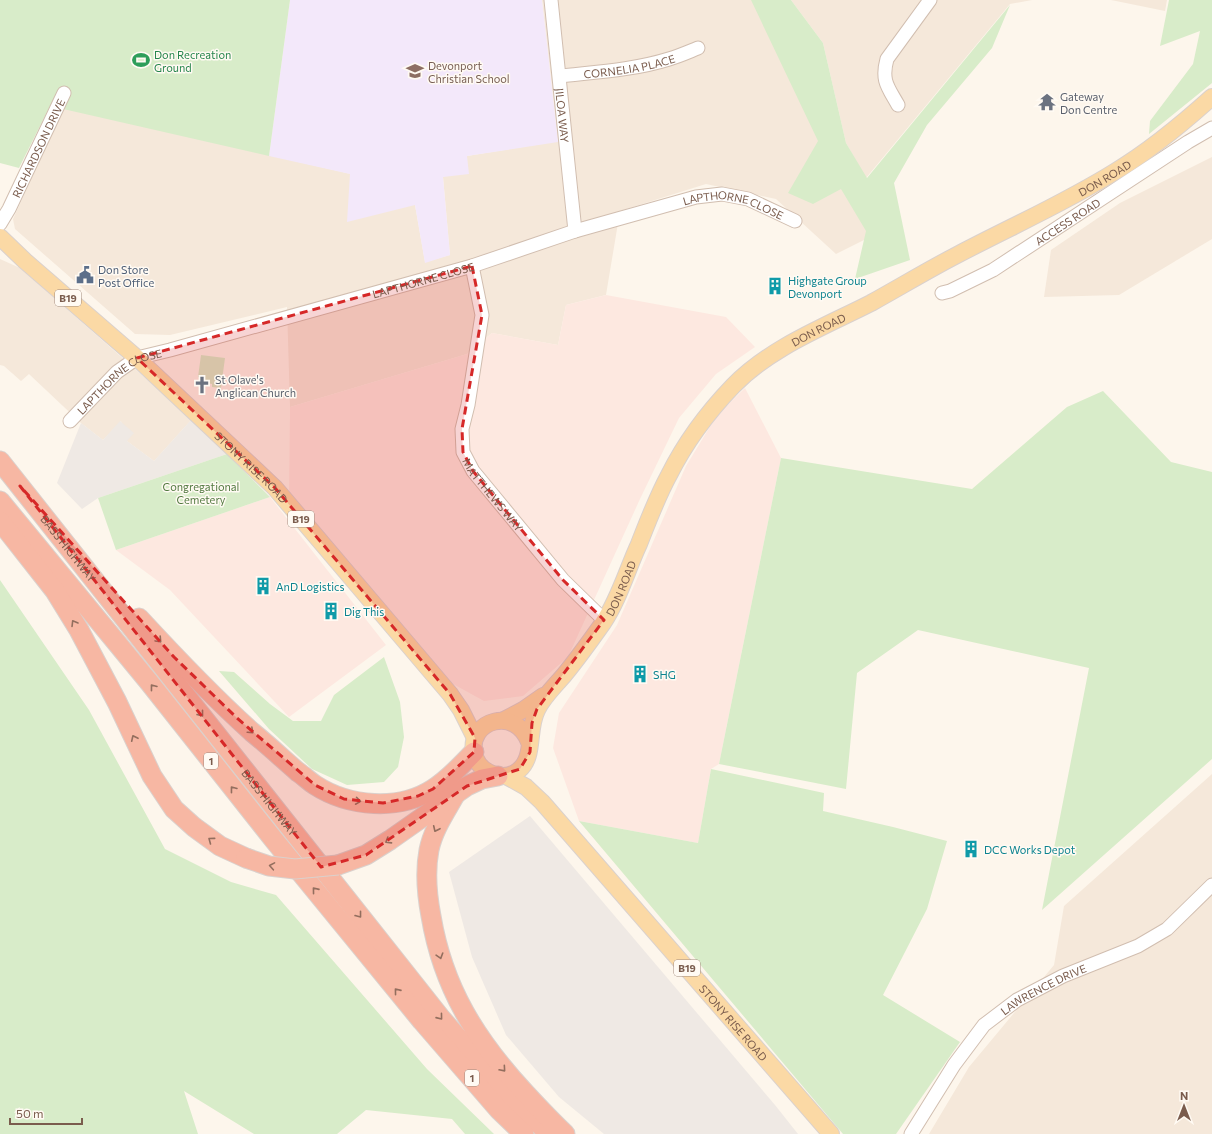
<svg xmlns="http://www.w3.org/2000/svg" width="1212" height="1134" viewBox="0 0 1212 1134" font-family="Commissioner,sans-serif">
<rect width="100%" height="100%" fill="#fdf6ec"/>
<g fill="#f5e8da">
<path d="M542 0H754L880 232 836 254 776 199 706 184 620 211 606 295 566 305 558 345 492 333 467 354 290 407 287 307 170 335 135 334 15 229 13 219 64 108 351 174 415 205 425 262 450 255 443 177 467 156 558 141Z"/>
<path d="M791 0H1032L1010 4 866 178 846 143 823 43Z"/>
<path d="M1111 0H1167L1165 11Z"/>
<path d="M1212 157V239L1119 295 1044 297 1051 250 1120 203Z"/>
<path d="M0 259 20 268 192 419 154 461 127 441 121 421 103 440 81 423 29 374 21 381 4 366 0 365Z"/>
<path d="M1212 774V1134H929L969 1067 1054 965 1064 906Z"/>
</g>
<g fill="#fde8e0">
<path d="M606 295 726 317 755 347 716 374 679 418 640 499 568 657 523 696 484 701 453 684 289 499 290 407 467 354 492 333 558 345 566 305Z"/>
<path d="M745 388 781 458 719 764 711 769 698 843 579 821 553 748 559 713 617 625 686 466 717 415Z"/>
<path d="M270 497 386 645 289 717 170 590 116 550Z"/>
</g>
<g fill="#efe9e4">
<path d="M192 419 227 454 98 498 82 509 57 483 81 423 103 440 120 421 134 433 127 441 154 461Z"/>
<path d="M530 816 775 1105 798 1134H604L559 1097 506 1035 472 957 449 872Z"/>
</g>
<path fill="#f3e8fa" d="M290 0H542L558 142 467 156 469 174 443 177 450 255 425 263 415 205 347 222 350 174 269 156Z"/>
<g fill="#d8ecc9">
<path d="M0 0H290L269 156 50 106 19 168 0 163Z"/>
<path d="M751 0H791L823 43 846 143 867 178 1010 5 992 48 927 125 894 183 910 260 855 279 866 231 841 189 813 204 788 193 818 141Z"/>
<path d="M1169 0H1212V83L1149 134 1150 121 1193 64 1200 31 1160 46Z"/>
<path d="M201 355 225 358 221 388 212 387V384L200 382V378L198 377Z"/>
<path d="M1103 391 1171 462 1212 472V759L1042 910 1089 668 918 630 857 673 846 789 719 764 781 458 972 489 1067 407Z"/>
<path d="M227 454 270 497 116 550 98 498Z"/>
<path d="M0 580 89 710 165 849 231 882 276 895 427 1069 494 1134H465L452 1119 366 1110 337 1134H254L184 1091 198 1134H0Z"/>
<path d="M384 657 400 702 404 737 398 767 384 782 347 785 312 769 269 729 219 671 234 672 270 704 293 721H321L334 695Z"/>
<path d="M711 769 824 793 823 811 893 827 947 841 927 909 883 995 960 1042 896 1134H843L579 821 698 843Z"/>
</g>
<g fill="none" stroke-linecap="round" stroke-linejoin="round">
<g stroke="#d1beb0" stroke-width="15">
<g id="minor">
<path id="s1" d="M551 0 575 231"/>
<path id="s2" d="M560 76C596 72 634 70 669 59 679 56 688 52 698 48"/>
<path d="M898 105C888 87 881 81 887 59L930 0"/>
<path id="s3" d="M0 224 9 209 64 93"/>
<path id="s4" d="M472 266 482 315 468 405 462 429 463 452 473 471 563 580 604 620"/>
<path id="s5" d="M942 293 950 291 993 270 1188 142 1212 128"/>
<path id="s6" d="M70 421 117 372 137 358 170 350 472 266 575 231 696 197 722 194 748 199 795 221"/>
<path id="s7" d="M911 1134 954 1065 984 1025 1017 1000 1063 976 1138 946 1167 929 1212 885"/>
</g>
</g>
<g stroke="#dad1cd" stroke-width="18">
<g id="major">
<path id="s8" d="M0 237 25 261 137 358 275 488 450 694 461 710 475 738"/>
<path d="M504 720 523 710 543 696"/>
<path id="s9" d="M529 742C516 706 468 720 474 753 478 773 504 783 519 770 535 757 527 730 537 710 543 697 555 686 565 674 578 658 591 640 603 623 619 599 627 570 639 544 648 521 657 497 669 475 685 443 708 412 733 386 771 347 824 327 871 303 900 287 928 270 957 255 1010 227 1065 203 1116 171 1151 150 1182 124 1212 97"/>
<path id="s10" d="M506 776 526 787 542 802 831 1134"/>
</g>
</g>
<g stroke="#dad1cd" stroke-width="21">
<g id="highway">
<path id="s11" d="M0 461 440 1017 491 1076 549 1134"/>
<path d="M0 501 149 682 274 840 422 1021 499 1110 524 1134"/>
<path d="M0 521 55 591 79 630 117 702 152 776 174 809 194 827 220 846 246 858"/>
<path d="M139 618C175 657 212 696 252 732 268 745 283 759 298 772 304 776 309 781 315 785 349 807 399 811 433 789 449 779 461 765 474 752"/>
<path d="M455 795C445 813 433 830 429 850 425 871 427 895 431 916 443 988 476 1040 525 1093 538 1107 551 1121 565 1134"/>
<path d="M338 865 366 855 390 840 467 786 482 779 498 776"/>
</g>
</g>
<use href="#minor" stroke="#fff" stroke-width="13"/>
<use href="#major" stroke="#fbd9a5" stroke-width="16"/>
<use href="#highway" stroke="#f7b7a3" stroke-width="19"/>
<g stroke="#dad1cd" stroke-width="21" stroke-linecap="butt">
<path id="highway-bridge" d="M246 858 269 866 295 869 338 865"/>
</g>
<use href="#highway-bridge" stroke="#f7b7a3" stroke-width="19"/>
</g>
<defs><path id="oneway-chevron" d="M-2-3.5L2.5 0L-2 3.5" fill="none" stroke-width="1.6" stroke-linecap="round" stroke-linejoin="round"/></defs>
<g stroke="#936e5e">
<use href="#oneway-chevron" transform="translate(74 623) rotate(-121)"/>
<use href="#oneway-chevron" transform="translate(159 640) rotate(47)"/>
<use href="#oneway-chevron" transform="translate(153 687) rotate(-128)"/>
<use href="#oneway-chevron" transform="translate(201 714) rotate(52)"/>
<use href="#oneway-chevron" transform="translate(251 731) rotate(42)"/>
<use href="#oneway-chevron" transform="translate(134 738) rotate(-115)"/>
<use href="#oneway-chevron" transform="translate(233 789) rotate(-128)"/>
<use href="#oneway-chevron" transform="translate(358 801) rotate(8)"/>
<use href="#oneway-chevron" transform="translate(436 829) rotate(115)"/>
<use href="#oneway-chevron" transform="translate(211 840) rotate(-143)"/>
<use href="#oneway-chevron" transform="translate(388 841) rotate(148)"/>
<use href="#oneway-chevron" transform="translate(272 866) rotate(-170)"/>
<use href="#oneway-chevron" transform="translate(315 890) rotate(-129)"/>
<use href="#oneway-chevron" transform="translate(359 915) rotate(52)"/>
<use href="#oneway-chevron" transform="translate(440 956) rotate(73)"/>
<use href="#oneway-chevron" transform="translate(397 991) rotate(-129)"/>
<use href="#oneway-chevron" transform="translate(440 1017) rotate(51)"/>
<use href="#oneway-chevron" transform="translate(503 1069) rotate(49)"/>
</g>
<path fill="#d62828" fill-opacity="0.2" stroke="#d62828" stroke-width="3" stroke-dasharray="8 5" stroke-linejoin="round" d="M472 266 482 315 462 429 463 452 473 471 563 580 604 620 537 709 532 723 530 752 520 769 467 786 366 855 321 867 20 486 174 657 237 718 315 785 344 799 383 803 418 796 433 789 474 752 475 738 450 694 275 488 137 358Z"/>
<defs>
<g id="stadium-bare" transform="scale(1.38)"><path d="M0-5a6.5 5 0 1 0 0 10a6.5 5 0 1 0 0-10ZM-3.5-1.8h7v3.6h-7Z" fill="#2e9e5b" stroke="#fffaf3" stroke-width="2.5" paint-order="stroke"/></g>
<g id="school-bare" transform="scale(1.38)"><path d="M0-5L7-2L0 1L-7-2ZM-4 1L0 2.5L4 1V4Q0 6-4 4Z" fill="#8d6e63" stroke="#fffaf3" stroke-width="2.5" paint-order="stroke"/></g>
<g id="temple-bare" transform="scale(1.38)"><path d="M0-6L5-2H3V0L6.5 2.5H4V6H1.5V3h-3V6H-4V2.5H-6.5L-3 0V-2H-5Z" fill="#6b7280" stroke="#fffaf3" stroke-width="2.5" paint-order="stroke"/></g>
<g id="civic-bare" transform="scale(1.38)"><path d="M-.6-6.5H3V-4.5H.6V-3L4-1V1h2V6H-6V1h2V-1L-.6-3ZM-1.2 2.5V6h2.4V2.5Z" fill="#5c6f8a" stroke="#fffaf3" stroke-width="2.5" paint-order="stroke"/></g>
<g id="building-bare" transform="scale(1.38)"><path d="M-4-6H4V6H1V3H-1V6H-4ZM-2.5-4.3h1.7v1.8h-1.7ZM.8-4.3h1.7v1.8H.8ZM-2.5-1h1.7V.8h-1.7ZM.8-1h1.7V.8H.8Z" fill="#0f9aa8" stroke="#fffaf3" stroke-width="2.5" paint-order="stroke"/></g>
<g id="church-bare" transform="scale(1.38)"><path d="M-1.2-6h2.4v3.5h3.3v2.4h-3.3V6h-2.4V-.1h-3.3v-2.4h3.3Z" fill="#6b7280" stroke="#fffaf3" stroke-width="2.5" paint-order="stroke"/></g>
</defs>
<g fill-rule="evenodd">
<use href="#stadium-bare" x="141" y="60"/>
<use href="#school-bare" x="415" y="71"/>
<use href="#temple-bare" x="1047" y="102"/>
<use href="#civic-bare" x="85" y="275"/>
<use href="#building-bare" x="775" y="286"/>
<use href="#church-bare" x="202" y="385"/>
<use href="#building-bare" x="263" y="586"/>
<use href="#building-bare" x="331" y="611"/>
<use href="#building-bare" x="640" y="674"/>
<use href="#building-bare" x="971" y="849"/>
</g>
<g text-anchor="middle" dominant-baseline="central" stroke-width="3" stroke-linejoin="round" paint-order="stroke">
<g fill="#fffaf3" stroke="#a28b7f" stroke-width="1">
<rect x="55" y="290" width="26" height="16" rx="3"/>
<rect x="288" y="511" width="26" height="16" rx="3"/>
<rect x="204" y="753" width="14" height="16" rx="3"/>
<rect x="674" y="960" width="26" height="16" rx="3"/>
<rect x="465" y="1070" width="14" height="16" rx="3"/>
</g>
<g font-size="10" font-weight="bold" fill="#7a5c4d">
<text x="68" y="298">B19</text>
<text x="301" y="519">B19</text>
<text x="211" y="761">1</text>
<text x="687" y="968">B19</text>
<text x="472" y="1078">1</text>
</g>
<g font-size="11" fill="#27864d" stroke="#fffaf3" text-anchor="start">
<text x="154" y="54">Don Recreation<tspan x="154" dy="13">Ground</tspan></text>
</g>
<g font-size="11" fill="#7a5c4d" stroke="#fffaf3">
<text stroke="none"><textPath href="#s2" startOffset="70">CORNELIA PLACE</textPath></text>
<text stroke="none"><textPath href="#s1" startOffset="116">JILOA WAY</textPath></text>
<text stroke="none"><textPath href="#s3" startOffset="85">RICHARDSON DRIVE</textPath></text>
<text stroke="none"><textPath href="#s9" startOffset="1015">DON ROAD</textPath></text>
<text stroke="none"><textPath href="#s6" startOffset="713">LAPTHORNE CLOSE</textPath></text>
<text stroke="none"><textPath href="#s5" startOffset="145">ACCESS ROAD</textPath></text>
<text stroke="none"><textPath href="#s6" startOffset="389">LAPTHORNE CLOSE</textPath></text>
<text stroke="none"><textPath href="#s9" startOffset="691">DON ROAD</textPath></text>
<text stroke="none"><textPath href="#s6" startOffset="65">LAPTHORNE CLOSE</textPath></text>
<text stroke="none"><textPath href="#s8" startOffset="341">STONY RISE ROAD</textPath></text>
<text stroke="none"><textPath href="#s4" startOffset="241">MATTHEWS WAY</textPath></text>
<text stroke="none"><textPath href="#s11" startOffset="111">BASS HIGHWAY</textPath></text>
<text stroke="none"><textPath href="#s9" startOffset="355">DON ROAD</textPath></text>
<text stroke="none"><textPath href="#s11" startOffset="435">BASS HIGHWAY</textPath></text>
<text stroke="none"><textPath href="#s7" startOffset="201">LAWRENCE DRIVE</textPath></text>
<text stroke="none"><textPath href="#s10" startOffset="337">STONY RISE ROAD</textPath></text>
</g>
<g font-size="11" fill="#785e54" stroke="#fffaf3" text-anchor="start">
<text x="428" y="65">Devonport<tspan x="428" dy="13">Christian School</tspan></text>
</g>
<g font-size="11" fill="#5b616d" stroke="#fffaf3" text-anchor="start">
<text x="1060" y="96">Gateway<tspan x="1060" dy="13">Don Centre</tspan></text>
<text x="215" y="379">St Olave's<tspan x="215" dy="13">Anglican Church</tspan></text>
</g>
<g font-size="11" fill="#4e5e75" stroke="#fffaf3" text-anchor="start">
<text x="98" y="269">Don Store<tspan x="98" dy="13">Post Office</tspan></text>
</g>
<g font-size="11" fill="#0d838f" stroke="#fffaf3" text-anchor="start">
<text x="788" y="280">Highgate Group<tspan x="788" dy="13">Devonport</tspan></text>
<text x="276" y="586">AnD Logistics</text>
<text x="344" y="611">Dig This</text>
<text x="653" y="674">SHG</text>
<text x="984" y="849">DCC Works Depot</text>
</g>
<g font-size="11" fill="#537a41" stroke="#fffaf3">
<text x="201" y="486">Congregational<tspan x="201" dy="13">Cemetery</tspan></text>
</g>
</g>
<g transform="translate(1184 1106)" stroke="#fffaf3" stroke-width="3" paint-order="stroke">
<path d="M0-3L7 15L0 10L-7 15Z" fill="#7a5c4d"/>
<text y="-6" font-size="11" font-weight="bold" text-anchor="middle" fill="#7a5c4d">N</text>
</g>
<path d="M10 1118v6h72v-6" fill="none" stroke="#7a5c4d" stroke-width="2"/>
<text x="16" y="1118" font-size="12" fill="#7a5c4d" stroke="#fffaf3" stroke-width="3" paint-order="stroke">50 m</text>
</svg>
